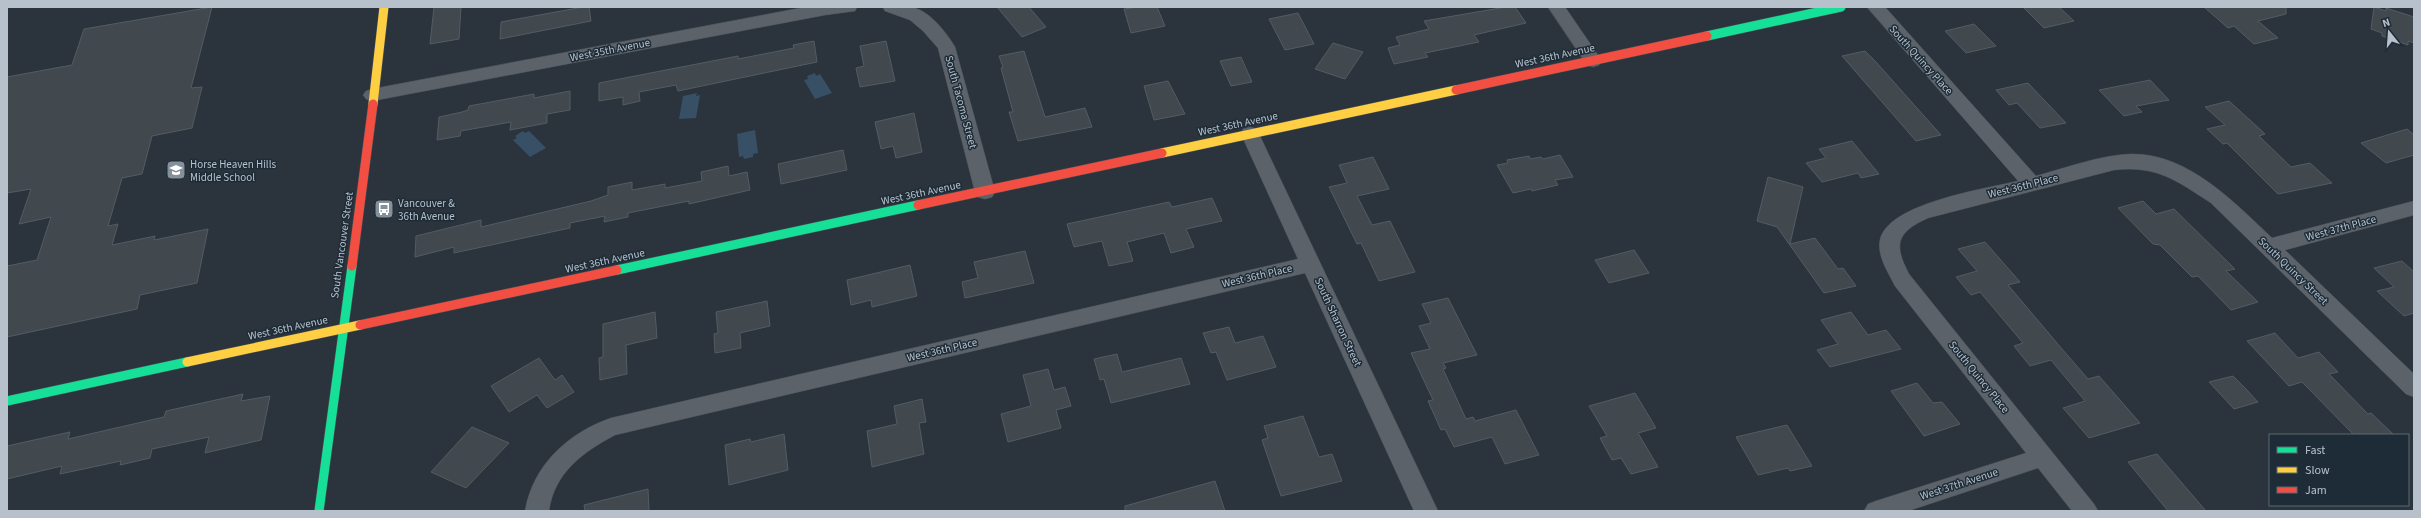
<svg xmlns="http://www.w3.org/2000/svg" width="2421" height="518" viewBox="0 0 2421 518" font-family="'Source Sans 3',sans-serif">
<rect width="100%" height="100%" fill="#2b343c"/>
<g fill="#375066">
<path d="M815 73 816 76 820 74 832 93 815 99 804 80 808 79 807 76Z"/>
<path d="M697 93 696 96 700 95 696 118 679 119 683 96Z"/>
<path d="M755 130 758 153 753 154V157L744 159 743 156 739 157 737 134Z"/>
<path d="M523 131 525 133 529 131 546 148 530 157 513 140 517 138 515 136Z"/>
</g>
<g fill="#41494f" stroke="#535c63">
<path d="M212 7 191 88 202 87 192 128 152 136 142 174 122 178 108 226 118 224 112 245 155 236 154 240 208 229 197 283 140 295 137 309 7 337V266L37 260 51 217 19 224 31 189 7 193V77L72 65 84 29Z"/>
<path d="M434 7H461L459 39 430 44Z"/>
<path d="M583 7H589L591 21 500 39 501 22Z"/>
<path d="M997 7H1029L1046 27 1022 37Z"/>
<path d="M1138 7H1157L1165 26 1131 33 1124 9Z"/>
<path d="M1506 7H1515L1526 23 1474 35 1479 42 1425 53 1428 57 1394 64 1388 48 1400 45 1396 37 1429 29 1424 21Z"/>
<path d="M2023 7H2059L2074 21 2044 28Z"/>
<path d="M2204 7H2286V14L2258 21 2278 38 2254 44 2234 26 2228 28Z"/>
<path d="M2374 7 2386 11V8L2414 17V43L2408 41V45L2382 36V33L2371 29Z"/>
<path d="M1298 13 1314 44 1285 50 1269 19Z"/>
<path d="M1974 24 1996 46 1966 53 1945 31Z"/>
<path d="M814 41 817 62 678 91 676 85 639 92 640 101 623 105V97L599 101V83L738 56V59L794 48 793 45Z"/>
<path d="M886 41 895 81 860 87 856 68 864 66 860 46Z"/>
<path d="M1333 43 1363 52 1345 79 1315 69Z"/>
<path d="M1024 51 1045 117 1085 108 1092 127 1018 141 1009 112H1013L1001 68 1003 67 999 56Z"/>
<path d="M1865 51 1876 62 1941 135 1916 141 1842 56Z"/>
<path d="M1241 57 1252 82 1231 86 1220 61Z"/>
<path d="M2150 80 2169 100 2136 106 2142 112 2124 116 2099 90Z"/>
<path d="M1168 81 1185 114 1154 120 1144 86Z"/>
<path d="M2028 83 2066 123 2040 128 2017 103 2009 105 1996 90Z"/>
<path d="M570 91V110L547 114V123L510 130 511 122 461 131 460 136 437 140 439 117 462 112 468 110 469 106 534 94V98Z"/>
<path d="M2229 101 2263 132 2265 134 2259 136 2291 167 2310 163 2332 183 2278 194 2227 143 2223 144 2207 129 2225 125 2205 107Z"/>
<path d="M914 113 922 152 896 158 893 146 881 149 875 122Z"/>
<path d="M2407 129 2414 135V155L2386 163 2361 143Z"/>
<path d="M1852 141 1879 174 1861 178 1858 173 1822 182 1806 163 1826 158 1819 149Z"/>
<path d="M843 150 847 170 781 184 778 164Z"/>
<path d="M1560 155 1573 177 1555 180 1558 185 1532 191 1531 189 1513 193 1497 165 1508 163 1507 160 1529 156 1530 159 1541 157 1543 159Z"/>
<path d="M1373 157 1389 189 1357 196 1372 225 1390 221 1415 272 1379 281 1361 243 1357 244 1329 187 1347 183 1339 165Z"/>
<path d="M728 166 729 176 747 172 750 190 689 204V201L628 213V217L604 222 605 216 570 223V228L454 253V247L415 257 416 236 481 220V227L591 201 608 195V187L632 182V190L665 184V188L702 181 701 172Z"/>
<path d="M1768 177 1803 187 1790 244 1815 238 1838 269 1843 268 1856 286 1824 293 1777 227 1757 221Z"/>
<path d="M1212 198 1222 221 1186 229 1194 247 1171 253 1164 233 1127 242 1133 261 1109 266 1102 241 1074 247 1067 224 1169 202 1172 207Z"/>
<path d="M2143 201 2156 214 2174 209 2235 269 2226 271 2258 302 2231 310 2198 276 2192 277 2160 245 2153 244 2118 208Z"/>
<path d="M1985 242 2020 282 2008 285 2062 349 2088 379 2099 376 2140 423 2089 438 2063 408 2085 401 2051 360 2030 366 2014 346 2023 343 1980 292 1971 295 1956 277 1977 271 1958 249Z"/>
<path d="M1634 250 1649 273 1609 283 1595 260Z"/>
<path d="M1025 251 1034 283 965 298 962 282 978 278 974 262Z"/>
<path d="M2402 261 2414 272V313L2404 316 2377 291 2394 287 2374 268Z"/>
<path d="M910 265 917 296 872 307 871 300 851 305 847 280Z"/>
<path d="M1448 298 1477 355 1443 363 1446 368 1443 369 1466 419 1473 417 1475 421 1516 410 1539 455 1505 464 1492 437 1454 447 1445 429 1441 430 1428 401 1433 400 1411 353 1430 349 1419 326 1431 323 1422 304Z"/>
<path d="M767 301 770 326 740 333 741 348 715 353 714 334 718 333 716 312Z"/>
<path d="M655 312 657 338 626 345 627 374 600 380 599 358 603 357V324Z"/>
<path d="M1851 312 1868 335 1886 330 1901 349 1830 367 1817 350 1838 344 1821 320Z"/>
<path d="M1229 327 1235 343 1263 336 1276 367 1227 380 1216 352 1211 353 1203 333Z"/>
<path d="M2275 333 2298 358 2319 352 2338 372 2329 374 2368 414 2371 413 2394 435H2354L2302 382 2289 386 2247 341Z"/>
<path d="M1117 354 1122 372 1181 358 1190 384 1111 403 1104 379 1100 380 1094 359Z"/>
<path d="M539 358 555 380 562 375 574 392 547 408 537 395 509 412 491 386Z"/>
<path d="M1048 369 1054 390 1065 387 1071 406 1056 410 1061 428 1008 442 1001 414 1031 406 1023 375Z"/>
<path d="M2233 376 2246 389 2258 402 2234 409 2209 382Z"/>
<path d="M1917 383 1933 403 1942 402 1960 424 1924 436 1891 391Z"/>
<path d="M1635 393 1656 428 1638 433 1658 467 1631 474 1621 458 1612 460 1600 438 1607 436 1589 406Z"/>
<path d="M243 394 241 401 270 396 261 440 205 453 209 437 152 449 150 458 120 465 121 461 60 474 62 466 7 479V446L70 432 68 439 164 417 166 411Z"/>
<path d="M922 399 926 422 919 423 924 454 872 467 867 431 897 424 894 406Z"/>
<path d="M1303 416 1319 457 1332 454 1342 481 1281 496 1262 440 1268 438 1264 426Z"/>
<path d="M1787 425 1812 466 1790 471 1788 468 1758 475 1736 437Z"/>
<path d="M472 427 509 443 466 488 431 472Z"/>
<path d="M784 434 788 470 729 485 725 445 750 439 751 442Z"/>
<path d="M2157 454 2206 511H2168L2128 462Z"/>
<path d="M1215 481 1225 511H1125V506Z"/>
<path d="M648 489 649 511H585L584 505Z"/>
</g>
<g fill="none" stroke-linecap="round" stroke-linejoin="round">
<g stroke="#4a5056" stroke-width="1">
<g id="street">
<path d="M806 7H857L855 11 825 15 372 101 366 99 363 95 366 91 372 89Z"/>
<path d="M883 7C892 7 902 5 911 7 929 10 946 32 955 47L995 192 992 197 985 199 978 197 975 192 938 48 923 31 910 20 885 11Z"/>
<path d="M1548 7H1565L1602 61 1599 65 1593 67 1587 65Z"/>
<path d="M1867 7H1885L2036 176C2066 168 2100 155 2131 154 2188 153 2235 203 2272 238L2414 201V215L2285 250 2414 374V397L2406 394 2211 203C2177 181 2157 165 2114 170L1928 218C1897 232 1893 244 1909 274L2094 504 2098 511H2072L2038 468 1908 511H1864L1868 504 1876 501 2026 453 1895 286C1888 272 1877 256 1880 240 1888 203 1985 189 2018 181Z"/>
<path d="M1250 127 1257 129 1259 134 1438 511H1414L1305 273 615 435C583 452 554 473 549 511H525C533 465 568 433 611 418L1298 259 1241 134 1243 129Z"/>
</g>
</g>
<g stroke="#4a5056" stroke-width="10">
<g id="fast">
<path d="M1707 36 1841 7"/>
<path d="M617 270 918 205"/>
<path d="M7 401 187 362"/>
<path d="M319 511 352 266"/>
</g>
</g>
<g stroke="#4a5056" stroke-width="10">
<g id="slow">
<path d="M373 104 384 7"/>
<path d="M1162 153 1456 90"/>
<path d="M187 362 360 325"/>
</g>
</g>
<g stroke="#4a5056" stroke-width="10">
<g id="jam">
<path d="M1456 90 1707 36"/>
<path d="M918 205 1162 153"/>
<path d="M352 266 373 104"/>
<path d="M360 325 617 270"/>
</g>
</g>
<use href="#street" fill="#5c6269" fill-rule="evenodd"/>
<use href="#fast" stroke="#16e098" stroke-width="9"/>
<use href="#slow" stroke="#ffcf43" stroke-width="9"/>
<use href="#jam" stroke="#f24e42" stroke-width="9"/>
</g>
<defs>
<g id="school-square" transform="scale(1)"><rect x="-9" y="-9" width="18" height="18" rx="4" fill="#85909a" stroke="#1e2c37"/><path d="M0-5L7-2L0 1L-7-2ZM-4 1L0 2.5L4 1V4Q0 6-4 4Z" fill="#fff"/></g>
<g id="bus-square" transform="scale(1)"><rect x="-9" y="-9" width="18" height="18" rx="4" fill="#85909a" stroke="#1e2c37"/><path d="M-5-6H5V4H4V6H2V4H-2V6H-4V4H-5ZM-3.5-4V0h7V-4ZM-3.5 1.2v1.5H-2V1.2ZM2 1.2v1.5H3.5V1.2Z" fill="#fff"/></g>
</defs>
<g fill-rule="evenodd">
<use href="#school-square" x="176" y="170"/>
<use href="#bus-square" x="384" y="209"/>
</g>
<g text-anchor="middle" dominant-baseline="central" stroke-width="3" stroke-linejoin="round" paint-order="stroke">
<g font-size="11" fill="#b6c1cc" stroke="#1e2c37">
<text transform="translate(610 50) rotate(-11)">West 35th Avenue</text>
<text transform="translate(1555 56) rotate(-12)">West 36th Avenue</text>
<text transform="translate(1921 60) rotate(48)">South Quincy Place</text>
<text transform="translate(961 102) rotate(75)">South Tacoma Street</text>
<text transform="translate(1238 124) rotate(-12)">West 36th Avenue</text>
<text transform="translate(2023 186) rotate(-14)">West 36th Place</text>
<text transform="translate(921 193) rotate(-12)">West 36th Avenue</text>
<text transform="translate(2341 228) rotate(-15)">West 37th Place</text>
<text transform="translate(342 245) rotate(-82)">South Vancouver Street</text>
<text transform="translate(605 261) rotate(-12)">West 36th Avenue</text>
<text transform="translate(2293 271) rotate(44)">South Quincy Street</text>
<text transform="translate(1257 276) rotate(-13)">West 36th Place</text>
<text transform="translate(1338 322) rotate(65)">South Sharron Street</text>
<text transform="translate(288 328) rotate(-12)">West 36th Avenue</text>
<text transform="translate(942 350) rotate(-13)">West 36th Place</text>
<text transform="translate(1979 377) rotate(51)">South Quincy Place</text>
<text transform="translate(1959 484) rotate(-18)">West 37th Avenue</text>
</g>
<g font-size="11" fill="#b6c1cc" stroke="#1e2c37" text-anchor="start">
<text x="190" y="164">Horse Heaven Hills<tspan x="190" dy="13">Middle School</tspan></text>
<text x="398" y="203">Vancouver &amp;<tspan x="398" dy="13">36th Avenue</tspan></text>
</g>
</g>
<rect width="2421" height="518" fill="none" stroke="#b6c1cc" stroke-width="16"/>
<rect x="2269" y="434" width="140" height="72" fill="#1e2c37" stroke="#5b6873"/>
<rect x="2277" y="447" width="20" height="6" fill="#16e098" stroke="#5b6873"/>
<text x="2305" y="454" font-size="12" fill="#b6c1cc">Fast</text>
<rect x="2277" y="467" width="20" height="6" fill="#ffcf43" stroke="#5b6873"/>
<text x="2305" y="474" font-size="12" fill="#b6c1cc">Slow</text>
<rect x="2277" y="487" width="20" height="6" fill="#f24e42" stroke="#5b6873"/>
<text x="2305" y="494" font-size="12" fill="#b6c1cc">Jam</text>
<g transform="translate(2389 32) rotate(343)" stroke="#1e2c37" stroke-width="3" paint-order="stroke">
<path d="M0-3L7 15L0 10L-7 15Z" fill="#b6c1cc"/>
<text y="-6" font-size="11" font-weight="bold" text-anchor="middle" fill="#b6c1cc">N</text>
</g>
</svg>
